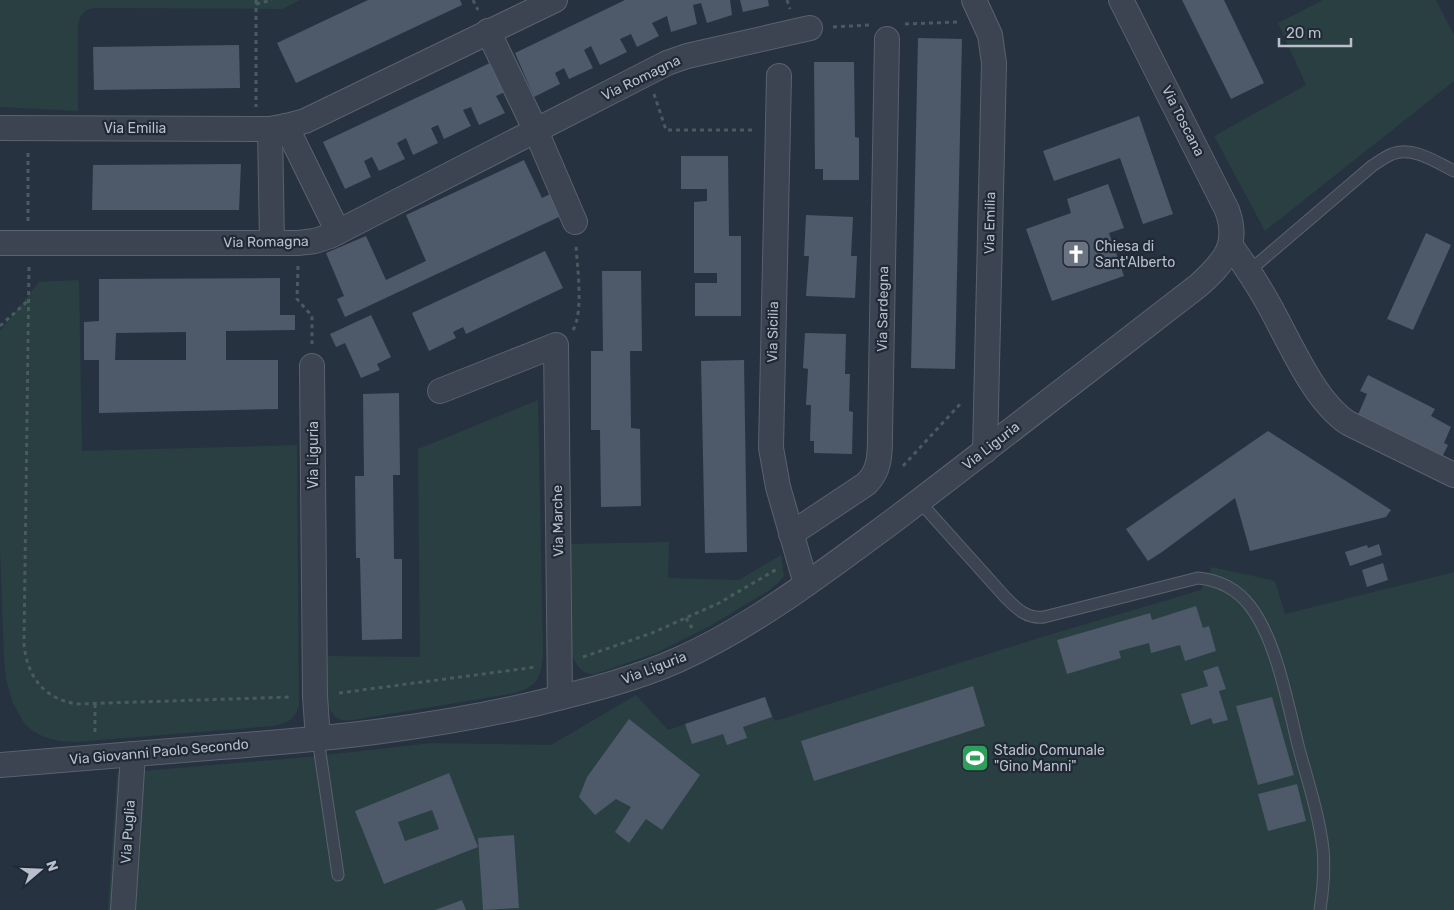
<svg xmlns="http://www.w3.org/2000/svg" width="1454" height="910" viewBox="0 0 1454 910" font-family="Rubik,sans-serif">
<rect width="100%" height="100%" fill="#273241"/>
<g fill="#293f42">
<path d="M0 0H300L282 9 96 8C84 9 80 14 78 26V111L0 107Z"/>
<path d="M1323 0H1436L1454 35V81L1265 231 1214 136 1306 85 1278 23Z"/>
<path d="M79 280 82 451 297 445 299 705C296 719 287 723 274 726L75 742 59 741 44 737 31 730 24 723 12 701 6 679 4 659 0 547V331L39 282Z"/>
<path d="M538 400 543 654C541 680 536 688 510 694L353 720C340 722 332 718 328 704V656L420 657 418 449Z"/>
<path d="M669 542 668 578 739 580 781 555 784 576 778 583 768 591 710 626 656 653 595 674C582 675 575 664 571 653L570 544Z"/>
<path d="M1212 567 1275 581 1285 614 1454 572V910H108L117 773 308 757 431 743 551 745 636 695 668 730 765 697 775 721 1042 637 1201 590Z"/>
</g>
<g fill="#4e596a" fill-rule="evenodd">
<path d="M368 0H460L462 5 296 83 277 43Z"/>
<path d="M625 0H730L732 15 707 23 701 3 693 5 697 24 671 32 667 16 652 23 659 36 637 47 631 34 620 39 627 52 600 65 591 46 584 50 593 68 569 79 564 68 555 73 560 84 534 97 515 53Z"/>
<path d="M740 0H768L769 6 743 12Z"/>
<path d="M1182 0H1224L1264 83 1231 99Z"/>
<path d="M918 38 962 39 955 369 911 368Z"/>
<path d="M239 45 240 88 94 90 93 47Z"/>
<path d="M492 62 505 92 496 96 505 113 479 125 471 107 463 110 471 126 444 139 438 125 431 128 438 143 413 155 406 138 397 143 405 159 379 171 372 157 364 161 371 177 345 189 323 142Z"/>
<path d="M814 62H854L855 137 859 138V180H823V169H815Z"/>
<path d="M1139 116 1173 214 1143 224 1120 158 1054 181 1043 151Z"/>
<path d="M681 156H728L729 236H741V316H695V283H717V273H694V202L707 201V189H681Z"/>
<path d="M524 160 542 198 550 194 561 216 345 317 337 299 344 296 326 253 366 236 386 280 426 261 406 215Z"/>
<path d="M241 164 239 210H92L93 165Z"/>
<path d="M1108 184 1124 228 1109 233 1124 276 1052 301 1026 229 1071 213 1067 199Z"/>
<path d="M806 215 853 217 851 256H857L855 298 806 296 809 256H804Z"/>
<path d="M1426 233 1451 245 1413 330 1387 319Z"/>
<path d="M545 251 563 288 466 334 463 327 453 332 456 338 429 351 412 313Z"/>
<path d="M602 271H641L642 351H630L631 428 640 429 641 506 601 507 600 430H591V351H603Z"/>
<path d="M280 278V315H295V330L226 331V360H278V409L99 413V360H84V322L99 321V279ZM186 332V360H115L116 333Z"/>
<path d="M371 315 391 357 377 364 380 370 361 378 345 343 336 347 330 334Z"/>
<path d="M805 333 846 334 845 374H850L849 411 853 412 852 454 814 453V441H810L811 405H806L808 369 803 368Z"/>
<path d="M744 360 747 552 705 553 701 361Z"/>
<path d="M1368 375 1435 409 1431 416 1451 427 1444 443 1448 445 1441 459 1357 417 1367 394 1360 391Z"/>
<path d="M399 393 400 475H393L394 559H402V639L362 640 360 558H356L355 476H364L363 394Z"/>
<path d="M1268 431 1391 510 1386 517 1250 551 1235 498 1162 552 1148 561 1126 529Z"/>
<path d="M1379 544 1382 555 1350 566 1345 552 1367 545 1368 548Z"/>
<path d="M1383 563 1388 580 1367 587 1362 570Z"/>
<path d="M1196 606 1203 628 1209 626 1216 651 1185 661 1180 645 1151 653 1149 643 1119 651 1121 658 1067 674 1057 640 1150 613 1152 620Z"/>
<path d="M1218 666 1226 689 1219 691 1228 720 1213 724 1211 718 1191 725 1181 694 1208 686 1203 671Z"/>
<path d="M973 686 985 726 814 781 801 741Z"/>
<path d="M765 697 772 717 743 727 747 738 727 745 723 734 692 744 685 724Z"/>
<path d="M1272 697 1294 775 1258 785 1236 706Z"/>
<path d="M629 719 700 775 662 830 646 819 629 843 615 832 631 807 616 799 595 815 579 797 587 777Z"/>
<path d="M449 773 478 847 384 884 355 811ZM432 810 439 829 405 841 398 822Z"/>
<path d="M1297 784 1306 821 1268 831 1258 794Z"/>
<path d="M514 835 519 908 483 910 478 838Z"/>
<path d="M462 900 466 910H435Z"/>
</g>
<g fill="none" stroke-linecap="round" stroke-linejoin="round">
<g stroke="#59626e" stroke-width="13">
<g id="service">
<path d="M1249 271 1372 166C1378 162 1385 157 1392 154 1413 146 1436 162 1454 171"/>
<path d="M919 501 1006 598C1017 609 1027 619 1044 617L1198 578C1219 580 1237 589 1250 606 1277 641 1288 706 1299 749 1308 782 1319 815 1323 849 1325 869 1323 890 1320 910"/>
<path d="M318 739 338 875"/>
</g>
</g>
<g stroke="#59626e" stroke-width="26">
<g id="minor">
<path d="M974 0 990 35 994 63 985 451"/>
<path d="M488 31 536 131 575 222"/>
<path d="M779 76 771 448 778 487 806 584"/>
<path d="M286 126 338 232"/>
<path d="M0 128 270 129 286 126 305 121 555 0"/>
<path d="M270 129 272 243"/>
<path d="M0 243H298L315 241 330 236 667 63 687 56 810 28"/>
<path d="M1231 246C1244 264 1257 283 1268 303 1289 340 1313 400 1348 423L1454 475"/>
<path d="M312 366 315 696 318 739"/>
<path d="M440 391 556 345 560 697"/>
<path d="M791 534 866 484C880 471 880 454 880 436L887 39"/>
<path d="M0 765C73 759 147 753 220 747 327 739 433 728 538 703 586 691 633 680 678 660 756 625 829 568 897 518 998 441 1098 363 1199 285 1224 262 1240 245 1227 210L1121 0"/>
<path d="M123 910 133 754"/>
</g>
</g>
<g stroke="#485b5f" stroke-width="3" stroke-dasharray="4 4" stroke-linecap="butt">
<path d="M256 0V107"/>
<path d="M473 0 478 10"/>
<path d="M787 0 790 9"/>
<path d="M256 4 272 0"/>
<path d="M905 24 959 22"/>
<path d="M833 27 869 25"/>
<path d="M654 94 666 130H755"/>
<path d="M28 221V152"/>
<path d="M298 266 297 299 312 316V344"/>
<path d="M29 267 24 643C26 675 44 700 78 704L291 697"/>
<path d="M0 326 30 299"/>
<path d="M573 330C584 311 577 267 576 245"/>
<path d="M903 466 962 402"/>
<path d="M686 618 692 628"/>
<path d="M583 657 652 633 719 603 777 569"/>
<path d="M339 693 536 667"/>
<path d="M95 704V734"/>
</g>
<use href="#service" stroke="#3c4451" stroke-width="11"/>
<use href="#minor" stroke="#3c4451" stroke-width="24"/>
</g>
<defs>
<g id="church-square" transform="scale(1.4375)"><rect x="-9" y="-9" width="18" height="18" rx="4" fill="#6b7280" stroke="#202936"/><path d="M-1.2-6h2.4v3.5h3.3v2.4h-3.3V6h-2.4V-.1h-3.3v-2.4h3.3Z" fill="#fff"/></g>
<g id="stadium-square" transform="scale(1.4375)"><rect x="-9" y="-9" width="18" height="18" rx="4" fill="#2e9e5b" stroke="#202936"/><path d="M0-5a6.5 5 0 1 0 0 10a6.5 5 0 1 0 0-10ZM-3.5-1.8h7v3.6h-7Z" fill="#fff"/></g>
</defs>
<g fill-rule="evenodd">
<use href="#church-square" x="1076" y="254"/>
<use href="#stadium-square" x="975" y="758"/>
</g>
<g text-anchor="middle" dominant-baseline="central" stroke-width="4.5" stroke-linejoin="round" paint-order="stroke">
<g font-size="14" fill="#b8bfcb" stroke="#202936">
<text transform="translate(641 78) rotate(-26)">Via Romagna</text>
<text transform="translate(1183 121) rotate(63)">Via Toscana</text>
<text x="135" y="128">Via Emilia</text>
<text transform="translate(990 223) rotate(-89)">Via Emilia</text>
<text transform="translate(266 242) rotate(-1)">Via Romagna</text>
<text transform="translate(883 309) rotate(-89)">Via Sardegna</text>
<text transform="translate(773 332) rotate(-89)">Via Sicilia</text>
<text transform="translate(991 446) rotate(-38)">Via Liguria</text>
<text transform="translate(313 455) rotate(-90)">Via Liguria</text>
<text transform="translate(558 521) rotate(-91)">Via Marche</text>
<text transform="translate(654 668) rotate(-21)">Via Liguria</text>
<text transform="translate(159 752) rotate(-5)">Via Giovanni Paolo Secondo</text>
<text transform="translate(128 832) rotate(-86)">Via Puglia</text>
</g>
<g font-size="14" fill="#b8bfcb" stroke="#202936" text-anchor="start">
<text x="1095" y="246">Chiesa di<tspan x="1095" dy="16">Sant'Alberto</tspan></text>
<text x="994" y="750">Stadio Comunale<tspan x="994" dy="16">"Gino Manni"</tspan></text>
</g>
</g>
<g transform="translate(40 870) rotate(71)" stroke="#202936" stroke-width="4" paint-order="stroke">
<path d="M0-4L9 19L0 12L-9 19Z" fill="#b8bfcb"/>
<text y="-8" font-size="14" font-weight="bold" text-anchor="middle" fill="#b8bfcb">N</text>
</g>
<path d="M1279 38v8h72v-8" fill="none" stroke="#b8bfcb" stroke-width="2.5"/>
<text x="1286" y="38" font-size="15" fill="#b8bfcb" stroke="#202936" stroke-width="4" paint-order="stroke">20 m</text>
</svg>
